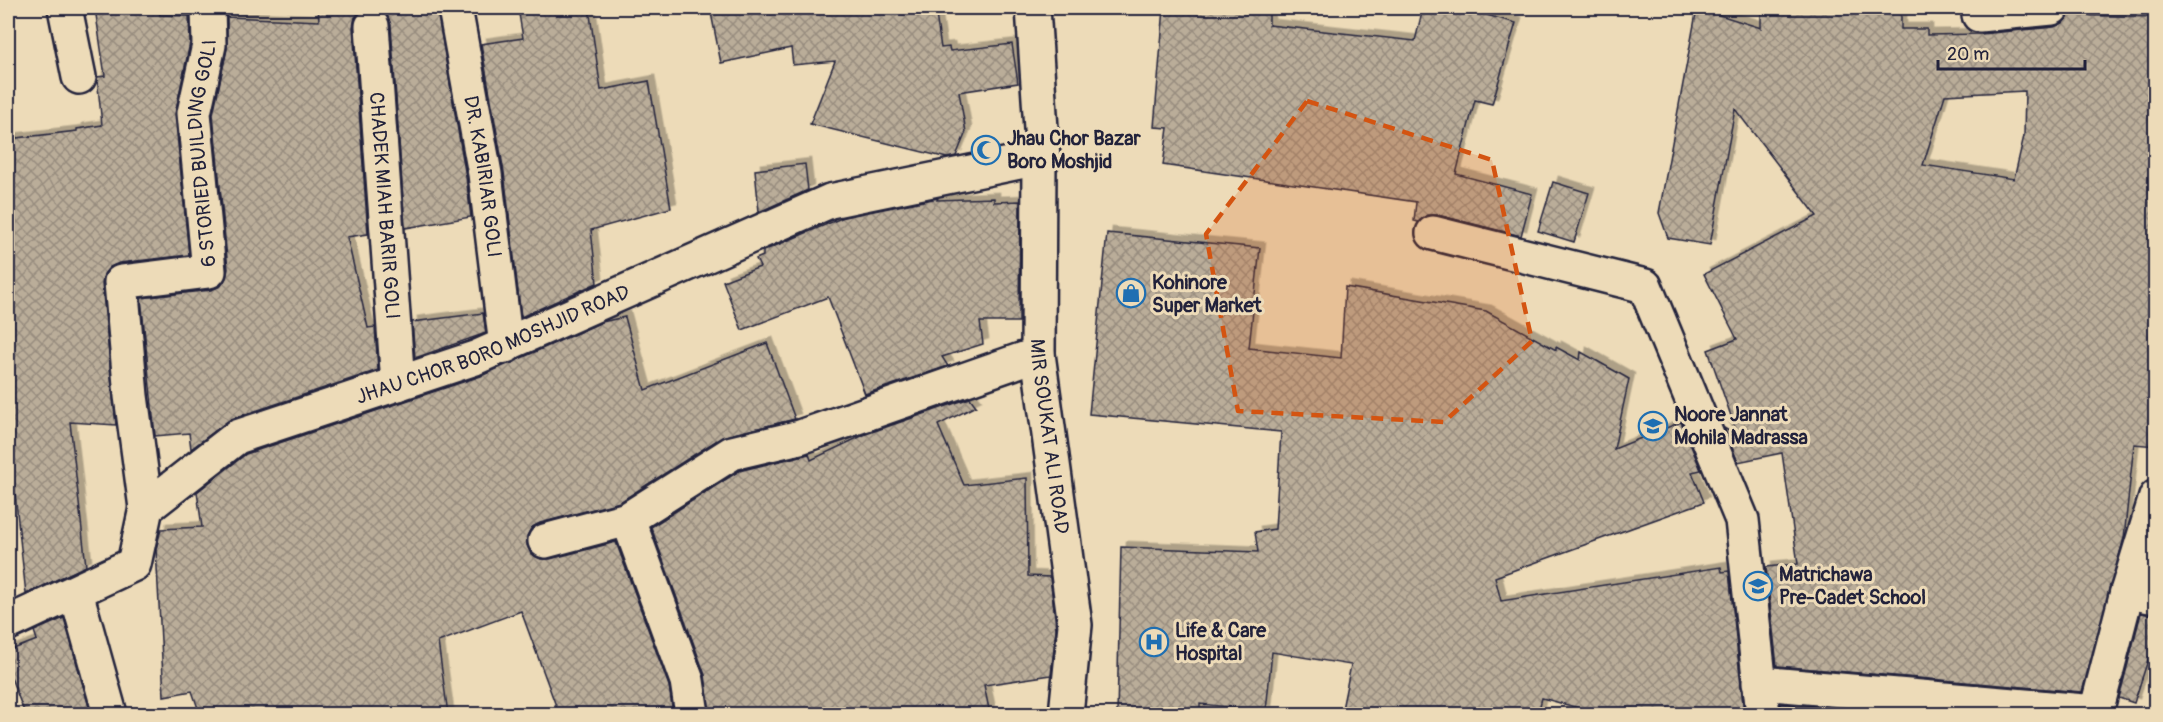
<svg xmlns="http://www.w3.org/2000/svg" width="2163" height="722" viewBox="0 0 2163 722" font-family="Pangolin,sans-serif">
<defs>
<pattern id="building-cross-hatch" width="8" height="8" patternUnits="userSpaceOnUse" patternTransform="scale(1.5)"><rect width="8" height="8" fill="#baad99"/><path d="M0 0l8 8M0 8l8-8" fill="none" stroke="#978c7e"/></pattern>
<filter id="shadow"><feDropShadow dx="5.5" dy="-5.5" stdDeviation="0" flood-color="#0004"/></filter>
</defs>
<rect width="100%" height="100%" fill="#eddbb8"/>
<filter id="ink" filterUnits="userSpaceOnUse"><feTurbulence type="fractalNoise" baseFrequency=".0167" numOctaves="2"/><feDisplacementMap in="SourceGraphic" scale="12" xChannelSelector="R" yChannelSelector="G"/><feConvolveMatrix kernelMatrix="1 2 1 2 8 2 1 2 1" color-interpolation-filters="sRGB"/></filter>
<g filter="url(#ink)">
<g fill="url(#building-cross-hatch)" stroke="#22223b" stroke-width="1.5" fill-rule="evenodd" filter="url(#shadow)">
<path d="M95 8H159L160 15 189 16 190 43 175 114 189 255 119 263 110 267 104 274 102 284 116 425 70 422 86 566 26 594 8 430V139L77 131V129L102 125 97 77 105 76Z"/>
<path d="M318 8H370L362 10 355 17 353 27 368 234 347 237 368 328 375 327 378 370 231 419 191 449 189 433 155 436 141 298 211 290 221 286 226 278 228 269 213 114 227 49V17L319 21Z"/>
<path d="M372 8H437L466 177 471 217 405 228 391 25 387 15 381 9Z"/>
<path d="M518 8H589L601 90 649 81 671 208 591 230 597 283 521 317 504 172 481 44 523 38Z"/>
<path d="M710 8H935L941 48 949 47 950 51 1012 44 1018 83 959 92 966 132 956 156 947 158 810 124 835 61 793 65 791 48 721 63Z"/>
<path d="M1164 8H1269V25L1415 41 1423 8H1475V12L1516 23 1492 104 1475 100 1456 174 1532 194 1521 236 1438 215H1427L1418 222 1414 221 1416 202 1163 165 1168 128 1154 127Z"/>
<path d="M1697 8 1761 28V8H1901V29H1927V35L1981 34 2054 27 2063 23 2069 15 2156 17V446L2134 444 2124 538 2082 692 1777 666 1766 567 1798 564 1782 453 1738 462 1724 428 1738 436 1708 350 1737 339 1704 274 1817 216 1735 109 1710 245 1668 238 1659 213ZM2025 91 2024 136 2014 179 1923 165 1945 95Z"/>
<path d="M805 164 808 190 759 212 755 170Z"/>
<path d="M1553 182 1589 193 1574 242 1538 231Z"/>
<path d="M938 198 937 200 994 198V202L1020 201 1019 322H980L983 344 942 357 948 366 865 394 828 297 742 330 723 281 760 267 756 259 763 256V251L844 217Z"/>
<path d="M1107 233 1260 248 1249 348 1341 358 1345 287 1486 311 1556 350V347L1580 360 1581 352 1629 379 1614 449 1681 422 1701 470 1692 472 1704 502 1495 577 1501 601 1721 567 1722 572 1729 571 1744 714H1600L1542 698 1538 714H1341L1351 665 1272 652 1266 711 1200 704V714H1117L1121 547 1258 552 1255 532 1275 529 1281 432 1089 414Z"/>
<path d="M483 313 486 333 415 358 412 322Z"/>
<path d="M625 317 645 390 767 343 795 419 722 437 620 502 540 523 532 527 527 536V545L531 554 541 559H550L616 542 669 686 673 714H559L521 611 438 642 448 714H200L192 691 164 696 156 549 161 529 202 527 197 492 246 454 481 376 602 322Z"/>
<path d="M970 398 976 406 938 425 964 485 1027 478 1028 576 1050 577 1055 617 1056 629 1051 675 984 685 990 714H710L705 675 651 527 739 471 809 454 811 460 866 434Z"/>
<path d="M2141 613 2156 615V659L2149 657 2134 703 2119 698Z"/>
<path d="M64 618 91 714H25L8 670V651L37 640 34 631Z"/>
<path d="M1781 704 1906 714H1781Z"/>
</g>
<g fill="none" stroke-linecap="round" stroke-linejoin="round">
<g stroke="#22223b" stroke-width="38">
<g id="street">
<path d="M65 8 79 77"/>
<path id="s1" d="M455 8 485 174 506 346"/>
<path d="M1979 8V15L2052 8"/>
<path id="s2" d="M372 26 398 384"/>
<path id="s3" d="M1039 158 1038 354 1075 625 1066 714"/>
<path d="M1433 233 1645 286 1742 520 1763 714"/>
<path id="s4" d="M146 508 131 396 121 282 209 271 194 113 209 45 208 8"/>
<path d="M545 541 628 519"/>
<path d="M76 592 110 714"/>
<path d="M2127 592 2156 597"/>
<path id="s5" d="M8 623 134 564 146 508 237 437 475 358 830 201 1039 158 1043 159 1033 8"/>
<path d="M1759 683 2096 712 2127 592 2156 497"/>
<path d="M692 714 687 681 628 519 732 453 800 437 1038 354"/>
</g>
</g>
<use href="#street" stroke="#eddbb8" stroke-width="33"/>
</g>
</g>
<path fill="#d45411" fill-opacity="0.2" stroke="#d45411" stroke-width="4.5" stroke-dasharray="12 8" stroke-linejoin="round" d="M1307 101 1492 160 1532 341 1444 422 1238 411 1206 234Z"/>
<defs>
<g id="mosque-ring" transform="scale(1.5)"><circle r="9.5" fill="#eddbb8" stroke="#1f6fb2" stroke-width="1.5"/><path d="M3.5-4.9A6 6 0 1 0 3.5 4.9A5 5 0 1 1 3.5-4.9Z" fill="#1f6fb2"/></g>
<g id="shop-ring" transform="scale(1.5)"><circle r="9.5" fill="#eddbb8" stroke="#1f6fb2" stroke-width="1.5"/><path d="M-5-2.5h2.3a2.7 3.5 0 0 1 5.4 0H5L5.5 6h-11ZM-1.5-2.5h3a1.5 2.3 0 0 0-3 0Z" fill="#1f6fb2"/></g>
<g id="school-ring" transform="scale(1.5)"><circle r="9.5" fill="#eddbb8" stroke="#1f6fb2" stroke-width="1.5"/><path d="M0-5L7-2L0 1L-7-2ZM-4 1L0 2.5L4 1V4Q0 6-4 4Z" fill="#1f6fb2"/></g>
<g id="hospital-ring" transform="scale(1.5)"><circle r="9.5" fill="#eddbb8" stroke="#1f6fb2" stroke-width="1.5"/><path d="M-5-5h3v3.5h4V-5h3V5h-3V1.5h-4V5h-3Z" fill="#1f6fb2"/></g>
</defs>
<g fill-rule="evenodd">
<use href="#mosque-ring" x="986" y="150"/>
<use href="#shop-ring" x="1131" y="293"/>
<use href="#school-ring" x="1653" y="426"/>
<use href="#school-ring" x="1758" y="586"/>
<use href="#hospital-ring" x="1154" y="642"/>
</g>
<g text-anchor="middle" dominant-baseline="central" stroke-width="6" stroke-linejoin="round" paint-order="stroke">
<g font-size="20" font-weight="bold" fill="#22223b" stroke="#eddbb8" text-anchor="start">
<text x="1007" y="138">Jhau Chor Bazar<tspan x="1007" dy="23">Boro Moshjid</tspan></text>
<text x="1152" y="282">Kohinore<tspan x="1152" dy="23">Super Market</tspan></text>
<text x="1674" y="414">Noore Jannat<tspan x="1674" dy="23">Mohila Madrassa</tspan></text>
<text x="1779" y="574">Matrichawa<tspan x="1779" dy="23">Pre-Cadet School</tspan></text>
<text x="1175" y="630">Life &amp; Care<tspan x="1175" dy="23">Hospital</tspan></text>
</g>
<g font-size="20" fill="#22223b" stroke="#eddbb8">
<text stroke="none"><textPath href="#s4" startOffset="435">6 STORIED BUILDING GOLI</textPath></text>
<text stroke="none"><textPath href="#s1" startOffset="171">DR. KABIRIAR GOLI</textPath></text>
<text stroke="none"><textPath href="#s2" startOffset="180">CHADEK MIAH BARIR GOLI</textPath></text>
<text stroke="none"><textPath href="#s5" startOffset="584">JHAU CHOR BORO MOSHJID ROAD</textPath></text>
<text stroke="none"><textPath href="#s3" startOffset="279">MIR SOUKAT ALI ROAD</textPath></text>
</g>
</g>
<rect width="2163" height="722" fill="none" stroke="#eddbb8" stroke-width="30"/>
<rect x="15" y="15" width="2133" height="692" fill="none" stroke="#22223b" stroke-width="2" filter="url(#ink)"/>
<path d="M1938 60v9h147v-9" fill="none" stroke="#22223b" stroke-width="3"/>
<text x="1947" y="60" font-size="18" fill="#22223b" stroke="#eddbb8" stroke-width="4.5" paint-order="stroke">20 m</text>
</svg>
